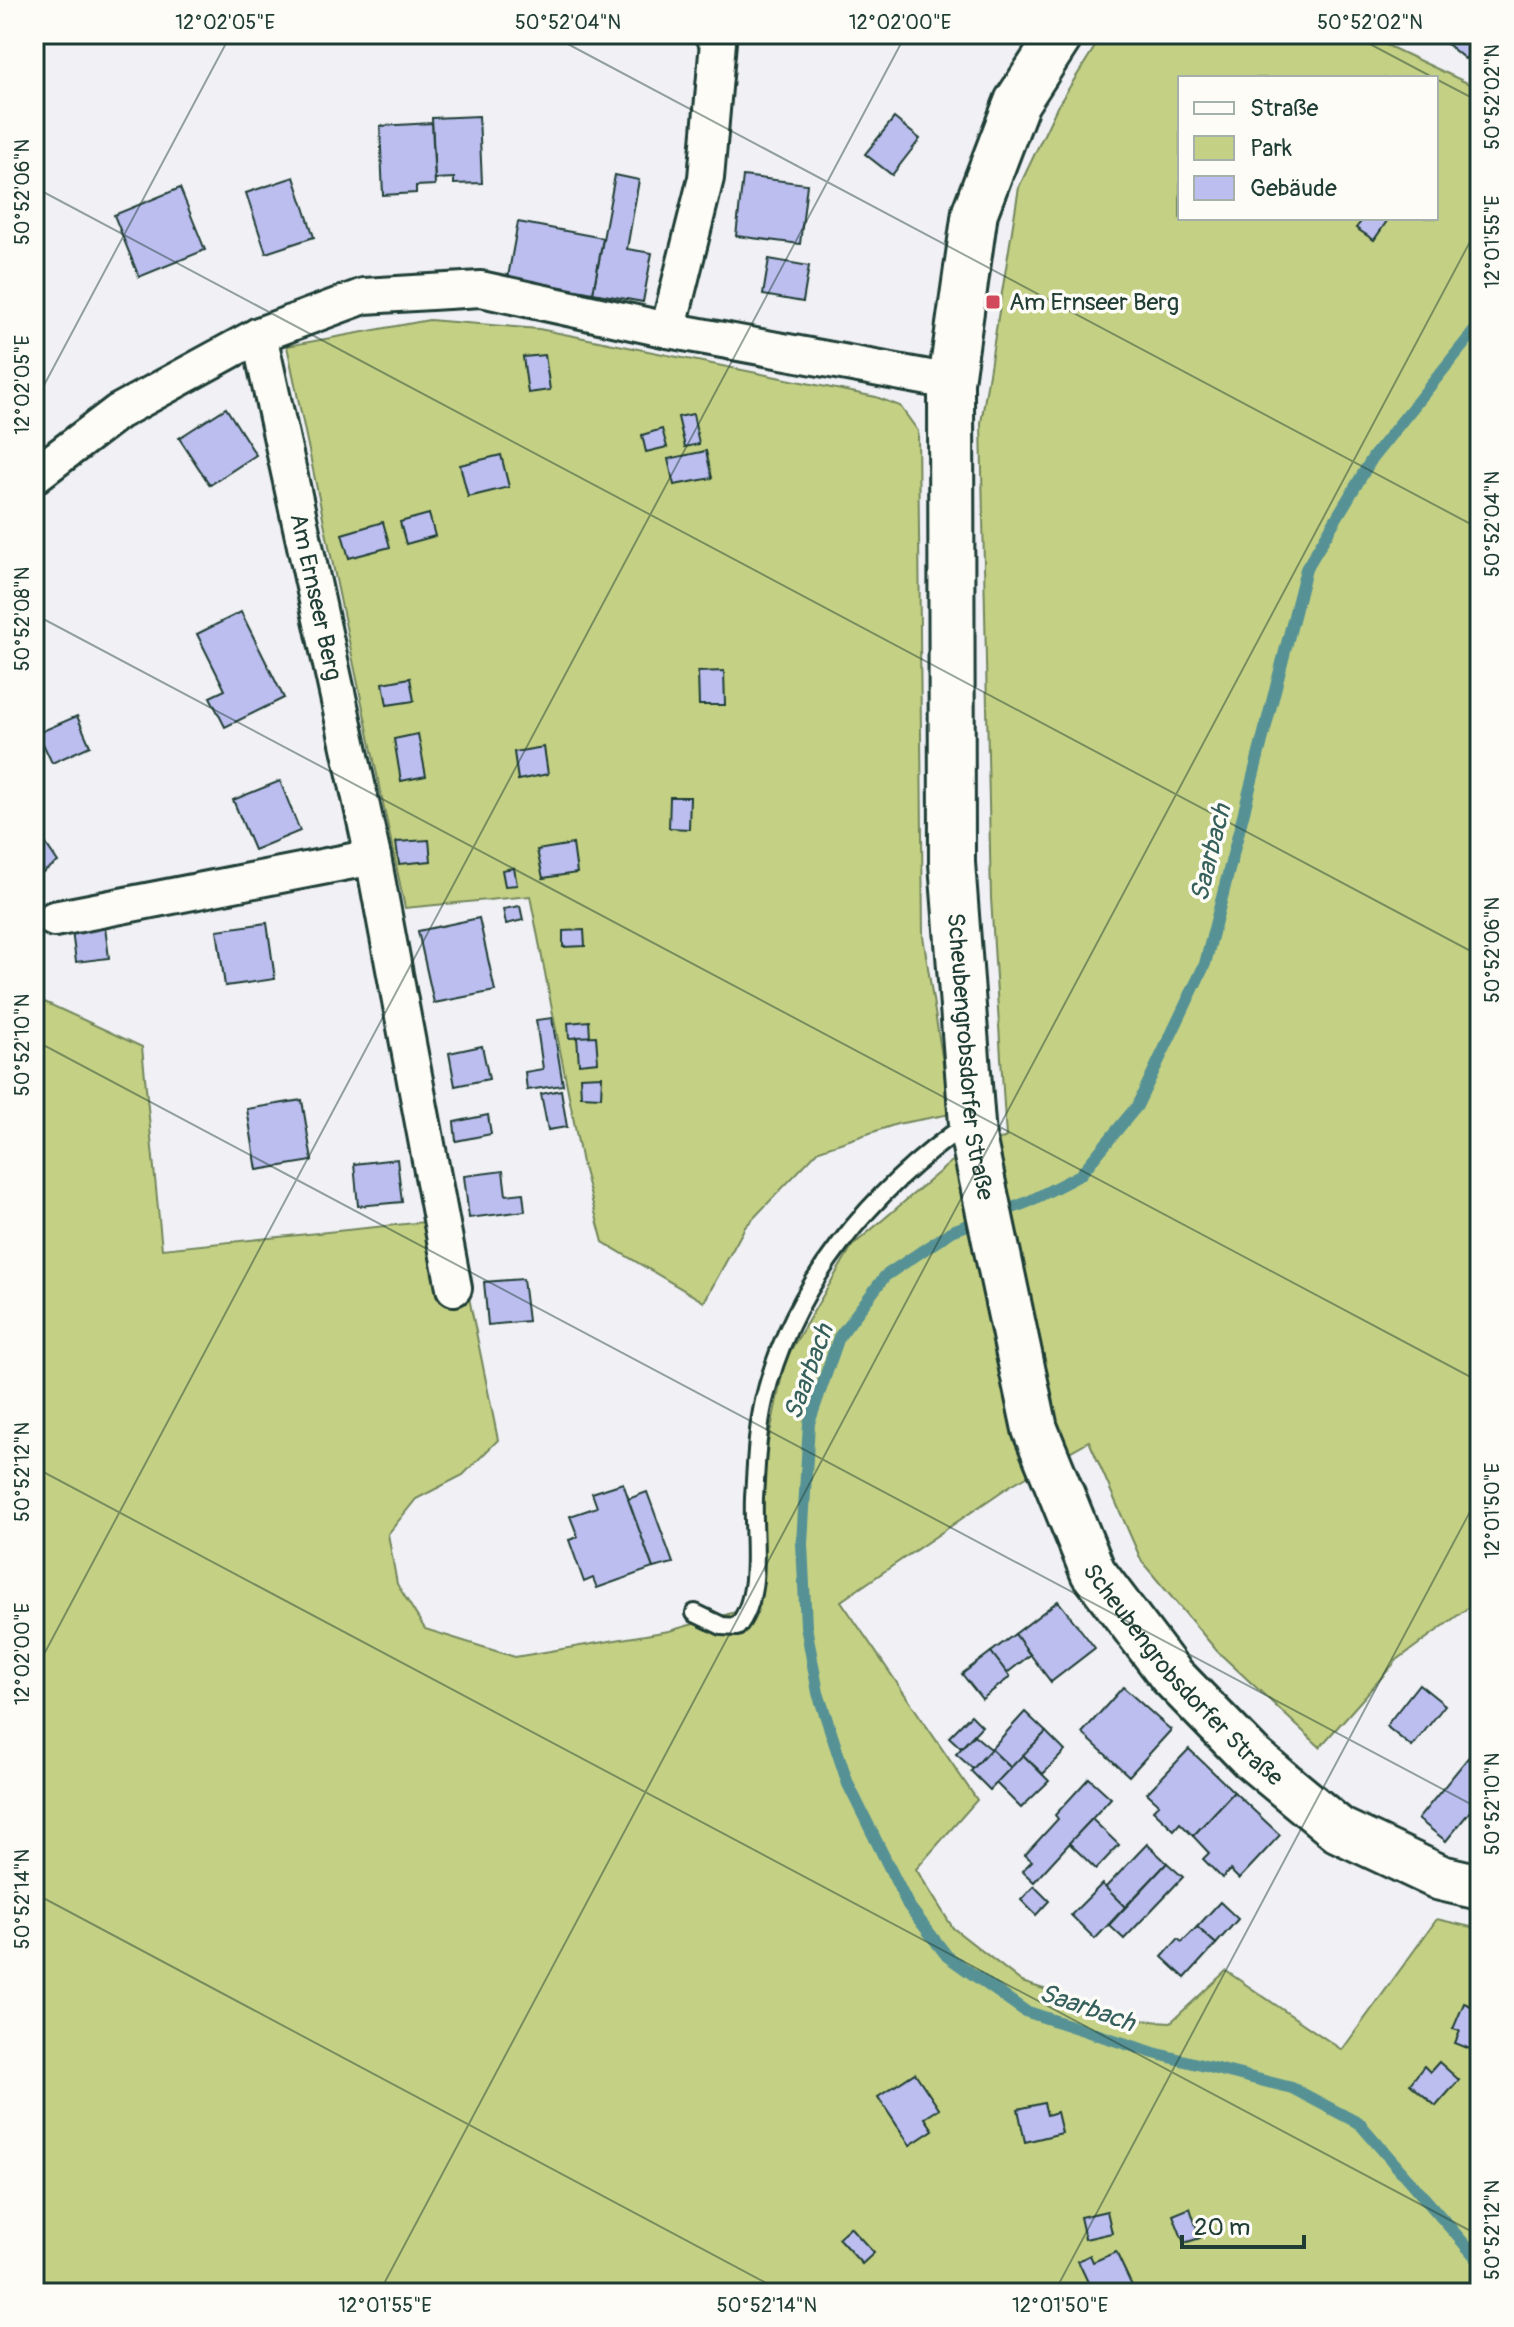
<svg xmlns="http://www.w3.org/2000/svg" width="1514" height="2327" viewBox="0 0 1514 2327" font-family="Pangolin,sans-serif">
<rect width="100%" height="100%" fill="#f0f0f5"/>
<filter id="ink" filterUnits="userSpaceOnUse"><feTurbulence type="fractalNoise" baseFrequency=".0125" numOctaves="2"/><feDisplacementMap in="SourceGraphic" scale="16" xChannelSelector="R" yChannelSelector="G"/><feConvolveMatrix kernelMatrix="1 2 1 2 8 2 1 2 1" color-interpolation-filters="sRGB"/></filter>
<g filter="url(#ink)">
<g fill="#c4d084" stroke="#72865c" stroke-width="2" fill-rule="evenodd">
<path d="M1103 34H1363L1480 89V1599L1397 1660 1320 1747 1217 1651 1142 1562 1089 1441 1011 1485 841 1601 977 1800 916 1869 953 1928 1022 1982 1139 2020 1171 2022 1226 1971 1342 2050 1437 1919 1480 1929V2293H34V997L142 1047 162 1249 453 1219 498 1440 463 1475 416 1499 388 1534 397 1584 425 1629 515 1657 669 1631 760 1605 763 1467 785 1360 852 1246 951 1162 1006 1137 991 898 981 423 1019 187 1057 107ZM1180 78H1436V218H1180Z"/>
<path d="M429 320 539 329 876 397 900 406 918 431 923 936 951 1114 897 1124 819 1150 745 1227 704 1302 603 1242 582 1163 530 896 405 908 287 346Z"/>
</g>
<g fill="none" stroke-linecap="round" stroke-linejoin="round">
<path stroke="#569295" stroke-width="12" d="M1480 324 1373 457 1306 569 1205 964 1137 1106 1080 1175 1028 1202 952 1231 885 1276 839 1337 809 1423 802 1544 806 1626 818 1693 848 1784 908 1905 947 1956 1025 2011 1154 2053 1292 2088 1360 2124 1480 2262"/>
</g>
<g fill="#bcbeef" stroke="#1f3d34" stroke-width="2">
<path d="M1435 34H1480V41L1465 59Z"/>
<path d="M479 116 482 183 454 184V178L435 179 432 118Z"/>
<path d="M894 118 920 139 892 175 865 154Z"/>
<path d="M432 123 435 185 416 186V193L383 195 380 126Z"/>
<path d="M615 175 639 180 627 249 652 253 643 302 593 293Z"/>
<path d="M743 176 807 184 800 244 736 236Z"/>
<path d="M294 177 314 237 266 253 246 193Z"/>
<path d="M180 188 205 250 139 277 114 215Z"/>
<path d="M1364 218H1389L1374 240 1356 228Z"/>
<path d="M518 222 603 238 593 293 508 277Z"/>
<path d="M769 259 809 266 803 302 763 295Z"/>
<path d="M545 355 550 390 528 393 523 357Z"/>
<path d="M226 408 256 455 210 485 179 438Z"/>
<path d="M693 414 699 444 685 447 678 417Z"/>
<path d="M662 429 667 447 646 452 642 435Z"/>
<path d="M706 451 712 478 674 485 668 459Z"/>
<path d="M501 455 509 487 468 497 460 465Z"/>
<path d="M429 514 435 536 406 544 400 522Z"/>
<path d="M383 522 390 547 349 558 342 534Z"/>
<path d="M241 612 284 698 225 727 210 697 225 690 197 634Z"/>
<path d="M724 671 725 705H699L698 672Z"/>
<path d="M410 678 414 701 387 705 383 683Z"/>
<path d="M77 716 90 746 52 763 38 733Z"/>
<path d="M418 734 426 776 401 781 394 739Z"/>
<path d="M544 747 548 774 518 780 514 752Z"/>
<path d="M280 781 300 831 254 850 233 800Z"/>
<path d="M670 797H690L689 829 669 828Z"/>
<path d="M34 826 58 862 34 878Z"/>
<path d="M429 840 431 861 399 864 396 842Z"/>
<path d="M573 844 577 873 543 878 537 850Z"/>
<path d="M514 868 517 885 505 886 502 870Z"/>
<path d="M520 906 523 920 506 924 503 909Z"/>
<path d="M479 918 495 991 434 1003 418 931Z"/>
<path d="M104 919 109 958 76 962 71 923Z"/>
<path d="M267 923 275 979 225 986 217 930Z"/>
<path d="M584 930 585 946 563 947V931Z"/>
<path d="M552 1018 563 1085 527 1090 525 1072 543 1069 536 1020Z"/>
<path d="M589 1021 590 1037 569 1038 568 1023Z"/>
<path d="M596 1036 598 1062 579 1064 577 1037Z"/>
<path d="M482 1046 489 1079 455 1086 449 1053Z"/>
<path d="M602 1076 601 1097 581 1096 580 1077Z"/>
<path d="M561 1090 567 1127 548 1130 541 1094Z"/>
<path d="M302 1100 312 1161 257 1170 247 1109Z"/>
<path d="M488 1115 491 1134 456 1141 454 1122Z"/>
<path d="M397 1159 402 1202 358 1206 354 1164Z"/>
<path d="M503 1171 506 1195 523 1193 525 1211 469 1218 464 1176Z"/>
<path d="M523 1279 528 1321 488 1325 484 1282Z"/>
<path d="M623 1483 653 1568 597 1588 593 1578 584 1582 569 1540 578 1537 570 1516 597 1507 592 1493Z"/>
<path d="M647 1492 673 1563 653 1568 628 1499Z"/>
<path d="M1058 1601 1095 1648 1051 1682 1015 1634Z"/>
<path d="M1015 1634 1030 1655 1007 1673 991 1652Z"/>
<path d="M991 1652 1010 1677 982 1699 962 1674Z"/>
<path d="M1419 1684 1445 1705 1412 1747 1386 1726Z"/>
<path d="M1123 1687 1171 1730 1129 1776 1082 1733Z"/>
<path d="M1025 1712 1046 1732 1011 1768 991 1749Z"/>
<path d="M971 1715 982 1726 961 1748 949 1737Z"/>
<path d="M1046 1732 1065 1751 1043 1774 1023 1755Z"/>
<path d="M974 1735 991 1749 973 1769 956 1754Z"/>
<path d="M1480 1743V1799L1446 1841 1418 1819Z"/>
<path d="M991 1749 1011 1768 990 1790 971 1771Z"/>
<path d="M1189 1749 1234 1792 1193 1836 1180 1823 1174 1830 1153 1810 1159 1804 1147 1793Z"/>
<path d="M1023 1755 1049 1781 1021 1808 996 1783Z"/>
<path d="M1089 1778 1111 1798 1034 1882 1022 1871 1032 1861 1025 1855 1058 1819 1055 1815Z"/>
<path d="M1234 1792 1280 1835 1239 1879 1230 1870 1222 1878 1203 1859 1209 1853 1193 1836Z"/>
<path d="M1092 1819 1119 1845 1096 1869 1069 1843Z"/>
<path d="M1147 1844 1167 1863 1125 1907 1105 1888Z"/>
<path d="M1167 1863 1183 1877 1124 1939 1109 1925Z"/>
<path d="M1102 1884 1125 1907 1095 1939 1071 1915Z"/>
<path d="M1034 1886 1049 1901 1036 1915 1021 1900Z"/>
<path d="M1220 1902 1238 1919 1216 1944 1197 1927Z"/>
<path d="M1197 1927 1216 1944 1185 1978 1162 1957 1178 1939 1182 1942Z"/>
<path d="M1464 2003 1480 2010V2053L1455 2043 1460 2031 1453 2029Z"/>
<path d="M1439 2062 1459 2080 1436 2106 1410 2084 1424 2066 1430 2072Z"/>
<path d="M915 2073 939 2109 925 2118 933 2130 910 2145 878 2097Z"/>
<path d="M1044 2103 1047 2115 1057 2112 1062 2133 1025 2142 1018 2109Z"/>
<path d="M1190 2208 1200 2238 1184 2243 1173 2215Z"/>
<path d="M1107 2211 1112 2233 1085 2239 1080 2217Z"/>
<path d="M850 2227 874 2253 862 2264 838 2238Z"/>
<path d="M1116 2252 1134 2290 1093 2293 1078 2261 1090 2255 1093 2262Z"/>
</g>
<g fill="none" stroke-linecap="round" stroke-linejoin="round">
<g stroke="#1f3d34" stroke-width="22">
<path id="lane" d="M695 1613 722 1626 737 1627C764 1595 752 1537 754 1498 756 1466 757 1432 764 1401 791 1285 873 1189 968 1123"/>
</g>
<g stroke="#1f3d34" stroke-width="40">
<g id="street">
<path d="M668 330 706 178 718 42 712 34"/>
<path id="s1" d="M259 335 373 857 454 1288"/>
<path d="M34 476 118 412 259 335 364 296 481 289 668 330 951 382"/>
<path d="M54 919 373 857"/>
</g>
</g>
<g stroke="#1f3d34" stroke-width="50">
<g id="secondary">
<path id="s2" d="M1061 34 1017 102 975 212 951 382 952 863 973 1137 1035 1429 1093 1572 1171 1675 1251 1757 1339 1830 1441 1878 1480 1887"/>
</g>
</g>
<use href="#lane" stroke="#fdfcf7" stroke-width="16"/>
<use href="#street" stroke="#fdfcf7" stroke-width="34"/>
<use href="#secondary" stroke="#fdfcf7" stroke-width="44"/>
</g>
</g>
<path fill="none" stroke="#1f3d34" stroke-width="2" stroke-opacity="0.45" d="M549 34 1480 529M1351 34 1434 78M1436 79 1480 102M34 187 1480 956M34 404 231 34M34 614 1480 1382M34 1040 1480 1809M34 1467 1480 2236M34 1673 906 34M34 1893 785 2293M379 2293 1480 223M1054 2293 1480 1493"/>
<rect fill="#d1495b" stroke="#fdfcf7" stroke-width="3" x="985" y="294" width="16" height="16" rx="4"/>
<g text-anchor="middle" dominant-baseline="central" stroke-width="7" stroke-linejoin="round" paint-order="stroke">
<g font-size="24" fill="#1f3d34" stroke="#fdfcf7" text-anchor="start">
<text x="1009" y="302">Am Ernseer Berg</text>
</g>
<g font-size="24" fill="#1f3d34" stroke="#fdfcf7">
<text stroke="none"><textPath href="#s1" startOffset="268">Am Ernseer Berg</textPath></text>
<text stroke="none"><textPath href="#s2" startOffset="1046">Scheubengrobsdorfer Straße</textPath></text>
<text stroke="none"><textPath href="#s2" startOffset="1716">Scheubengrobsdorfer Straße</textPath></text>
</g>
<g font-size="26" font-style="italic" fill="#36605c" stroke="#fdfcf7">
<text transform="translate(1211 853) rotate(-76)">Saarbach</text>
<text transform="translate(809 1372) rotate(-70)">Saarbach</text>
<text transform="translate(1087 2008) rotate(19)">Saarbach</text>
</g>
</g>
<rect width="1514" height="2327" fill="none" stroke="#fdfcf7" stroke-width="88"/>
<rect x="1178" y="76" width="260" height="144" fill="#fdfcf7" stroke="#a4b0a9" stroke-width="2"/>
<rect x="1194" y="102" width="40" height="12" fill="#fdfcf7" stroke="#a4b0a9" stroke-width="2"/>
<text x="1250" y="116" font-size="24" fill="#1f3d34">Straße</text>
<rect x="1194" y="136" width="40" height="24" fill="#c4d084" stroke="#a4b0a9" stroke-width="2"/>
<text x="1250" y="156" font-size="24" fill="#1f3d34">Park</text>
<rect x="1194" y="176" width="40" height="24" fill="#bcbeef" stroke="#a4b0a9" stroke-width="2"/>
<text x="1250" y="196" font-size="24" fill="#1f3d34">Gebäude</text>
<path d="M1182 2235v12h122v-12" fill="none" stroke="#1f3d34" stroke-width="4"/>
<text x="1194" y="2235" font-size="24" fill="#1f3d34" stroke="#fdfcf7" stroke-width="6" paint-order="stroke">20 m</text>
<rect x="44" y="44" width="1426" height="2239" fill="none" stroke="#1f3d34" stroke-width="3"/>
<g font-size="20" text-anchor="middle" fill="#1f3d34">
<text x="225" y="29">12°02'05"E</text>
<text x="568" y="29">50°52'04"N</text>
<text x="900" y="29">12°02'00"E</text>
<text x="1370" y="29">50°52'02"N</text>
<text transform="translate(1492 97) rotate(-90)" y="7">50°52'02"N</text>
<text transform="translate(22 192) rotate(-90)" y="7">50°52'06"N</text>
<text transform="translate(1492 242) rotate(-90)" y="7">12°01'55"E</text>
<text transform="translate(22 385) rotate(-90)" y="7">12°02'05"E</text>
<text transform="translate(1492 524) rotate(-90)" y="7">50°52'04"N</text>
<text transform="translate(22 619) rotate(-90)" y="7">50°52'08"N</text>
<text transform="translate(1492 950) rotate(-90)" y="7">50°52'06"N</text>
<text transform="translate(22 1045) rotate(-90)" y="7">50°52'10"N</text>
<text transform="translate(22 1472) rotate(-90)" y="7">50°52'12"N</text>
<text transform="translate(1492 1511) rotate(-90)" y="7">12°01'50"E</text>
<text transform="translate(22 1654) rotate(-90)" y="7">12°02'00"E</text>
<text transform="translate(1492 1804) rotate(-90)" y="7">50°52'10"N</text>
<text transform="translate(22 1899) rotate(-90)" y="7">50°52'14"N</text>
<text transform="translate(1492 2230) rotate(-90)" y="7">50°52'12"N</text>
<text x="385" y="2312">12°01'55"E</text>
<text x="767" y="2312">50°52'14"N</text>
<text x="1060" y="2312">12°01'50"E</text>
</g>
</svg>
